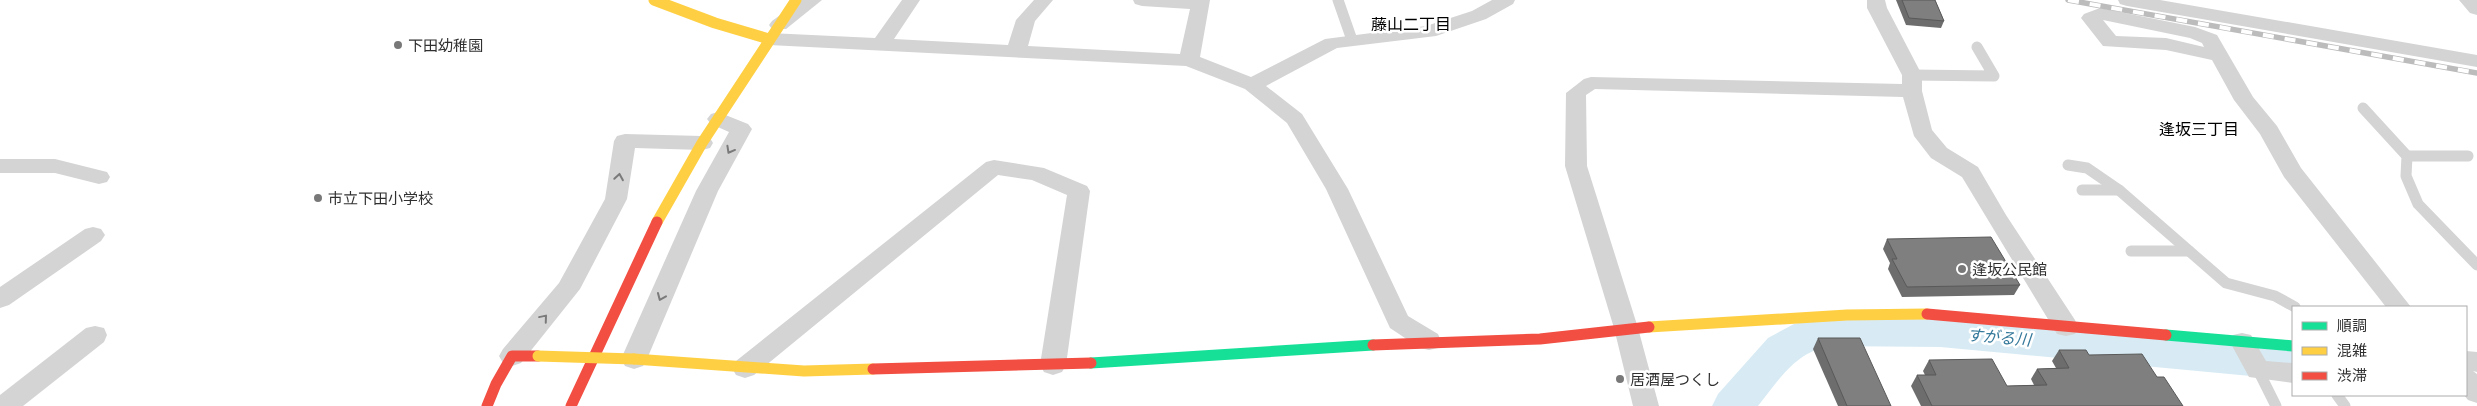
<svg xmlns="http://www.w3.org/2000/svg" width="2477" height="406" viewBox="0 0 2477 406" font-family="'Asap Condensed','Noto Sans JP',sans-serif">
<rect width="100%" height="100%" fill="#fff"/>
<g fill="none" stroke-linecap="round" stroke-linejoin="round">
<path fill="#d8ebf4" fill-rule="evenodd" d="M1830 316 1940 317 2293 348V380L1940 347 1830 346C1795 352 1779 380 1758 406H1712L1718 394 1768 338 1794 324Z"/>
<g stroke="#d4d4d4" stroke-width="11">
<path d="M1338 0 1352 40"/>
<path d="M1912 75 1994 76 1977 47"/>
<path d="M2363 108 2407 156 2406 176 2418 204 2477 265"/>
<path d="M2407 156H2468"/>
<path d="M2068 165 2087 168 2119 190 2226 283 2275 296 2295 307"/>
<path d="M2082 190H2119"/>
<path d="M2131 251H2189"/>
<path d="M2258 370 2276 406"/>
<path d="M2337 395 2345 406"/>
</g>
<g fill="#d4d4d4" fill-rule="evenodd">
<path d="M801 0H822L786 29H772L769 25 772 21Z"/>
<path d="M902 0H920L894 39 1008 45 1016 20 1034 0H1053L1035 21 1028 46 1180 54 1190 9 1142 6 1135 4 1133 0H1210L1200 57 1251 77 1325 39 1426 26 1472 11 1492 0H1515L1513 4 1486 19 1436 36 1337 48 1266 86 1302 114 1348 189 1408 316 1438 334 1441 341 1438 348 1429 350 1420 348 1390 328 1326 189 1287 123 1245 89 1186 66 769 45 762 43 759 39 762 35 769 33 875 38Z"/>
<path d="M1867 0H1885L1887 8 1922 75V91L1932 130 1947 148 1978 167 2006 215 2075 320 2078 327 2075 334 2066 336 2057 334 1962 177 1931 158 1914 136 1903 97 1595 89 1586 95 1587 166 1638 328 1659 406H1633L1614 328 1565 166 1566 93 1584 79 1591 77 1902 84V75L1867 8Z"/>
<path d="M2118 0H2160L2477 55V67L2127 6 2120 4Z"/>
<path d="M2459 0H2477V15L2470 13Z"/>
<path d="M2100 8 2195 27 2217 35 2253 97 2277 126 2301 168 2411 307H2386L2284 177 2260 134 2234 100 2212 60 2166 50 2103 46 2081 18 2084 14ZM2103 20 2190 38 2202 43 2204 47 2166 38 2116 36Z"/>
<path d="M718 112 748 124 752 129 718 191 647 359 643 366 634 369 625 366 621 359 696 191 729 132 711 124 707 119 711 114Z"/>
<path d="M625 134 702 136 710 138 713 143 710 148 702 150 635 148 627 199 580 289 521 363 512 366 503 363 499 356 503 349 559 283 605 199 614 141 617 136Z"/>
<path d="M0 159H55L107 172 110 177 107 182 99 184 55 173H0Z"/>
<path d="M994 160 1044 168 1087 186 1090 191 1066 365 1062 372 1053 375 1044 372 1040 365 1067 195 1032 180 998 175 754 375 745 378 736 375 732 368 736 361 986 162Z"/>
<path d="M93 227 101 229 105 235 101 241 9 305 0 308V287L85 229Z"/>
<path d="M95 326 104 328 107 335 104 342 23 406H0V395L86 328Z"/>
<path d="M2242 333 2251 335 2266 361 2293 363V383L2249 377 2230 342 2233 335Z"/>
<path d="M2466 351 2477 352V372L2473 371 2477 374V403L2468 400 2464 395H2466Z"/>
</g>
<g stroke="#16e098" stroke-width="11">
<path d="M2166 335 2293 346"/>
<path d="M1091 363 1373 345"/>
</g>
<g stroke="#ffcf43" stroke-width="11">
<path d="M654 0 715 23 769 39"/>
<path d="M657 222 702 143 796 0"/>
<path d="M1649 327 1847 315 1927 314"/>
<path d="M634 359 804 371 873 369"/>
</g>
<g stroke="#f24e42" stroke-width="11">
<path d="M1927 314 2166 335"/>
<path d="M1373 345 1540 339 1649 327"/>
<path d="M873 369 1091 363"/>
<path d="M487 406 496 384 512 356H538"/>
<path d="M571 406 657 222"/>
</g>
<g stroke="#bcbcbc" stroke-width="5.5">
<path id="rail" d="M2068 0 2477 73"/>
</g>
<use href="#rail" stroke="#fff" stroke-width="4" stroke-dasharray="11" stroke-linecap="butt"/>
<path stroke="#ffcf43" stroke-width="11" d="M538 356 634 359"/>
</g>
<g fill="#6d6d6d">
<path d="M1896 0H1935L1944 21 1941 28 1906 25Z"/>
<path d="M1887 239 2020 285 2014 295 1902 297 1888 269 1890 263 1883 249Z"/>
<path d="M1818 338 1891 406H1838L1813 349Z"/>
<path d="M2059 350 2089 355 2157 377 2183 406H1921L1911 386 1917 375H1925L1923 371 1929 360 2007 386 2034 385 2031 379 2037 369 2056 368 2052 361Z"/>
</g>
<g fill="#7f7f7f" stroke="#595959">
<path d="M1902 0H1935L1944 21 1909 18Z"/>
<path d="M1991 237 2020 285 1907 287 1892 259H1897L1887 239Z"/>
<path d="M1818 338H1860L1891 406H1847Z"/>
<path d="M2059 350H2086L2089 355 2142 354 2157 377H2164L2183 406H1932L1917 375H1936L1929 360 1992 359 2007 386 2047 385 2037 369 2069 368Z"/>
</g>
<defs><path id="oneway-chevron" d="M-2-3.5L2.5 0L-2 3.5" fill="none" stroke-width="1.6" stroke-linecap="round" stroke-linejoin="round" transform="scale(1.25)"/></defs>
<g stroke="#7a7a7a">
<use href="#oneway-chevron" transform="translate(730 150) rotate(119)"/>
<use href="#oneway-chevron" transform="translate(619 177) rotate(-81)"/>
<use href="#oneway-chevron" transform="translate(661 297) rotate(113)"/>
<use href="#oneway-chevron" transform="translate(544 318) rotate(-50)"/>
</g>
<g fill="#787878" stroke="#fff" stroke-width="2">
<circle cx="398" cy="45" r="5"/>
<circle cx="318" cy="198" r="5"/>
<circle cx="1962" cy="269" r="5"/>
<circle cx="1620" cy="379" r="5"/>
</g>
<g text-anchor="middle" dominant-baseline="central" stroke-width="5" stroke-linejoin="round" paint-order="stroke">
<g font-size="15" fill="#303030" stroke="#fff" text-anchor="start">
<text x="408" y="45">下田幼稚園</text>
<text x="328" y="198">市立下田小学校</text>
<text x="1972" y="269">逢坂公民館</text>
<text x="1630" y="379">居酒屋つくし</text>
</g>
<g font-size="16" fill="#000" stroke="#fff">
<text x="1411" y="24">藤山二丁目</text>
<text x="2199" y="129">逢坂三丁目</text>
</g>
<g font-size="16" font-style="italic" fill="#35799b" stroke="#fff">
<text transform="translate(1999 337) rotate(5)">すがる川</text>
</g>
</g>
<rect x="2292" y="306" width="175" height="90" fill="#ffffff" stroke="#acacac"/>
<rect x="2302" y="322" width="25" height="8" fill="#16e098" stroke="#acacac"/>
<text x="2337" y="331" font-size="15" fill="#303030">順調</text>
<rect x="2302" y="347" width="25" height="8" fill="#ffcf43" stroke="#acacac"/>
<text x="2337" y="356" font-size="15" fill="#303030">混雑</text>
<rect x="2302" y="372" width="25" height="8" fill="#f24e42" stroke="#acacac"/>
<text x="2337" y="381" font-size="15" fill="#303030">渋滞</text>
</svg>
